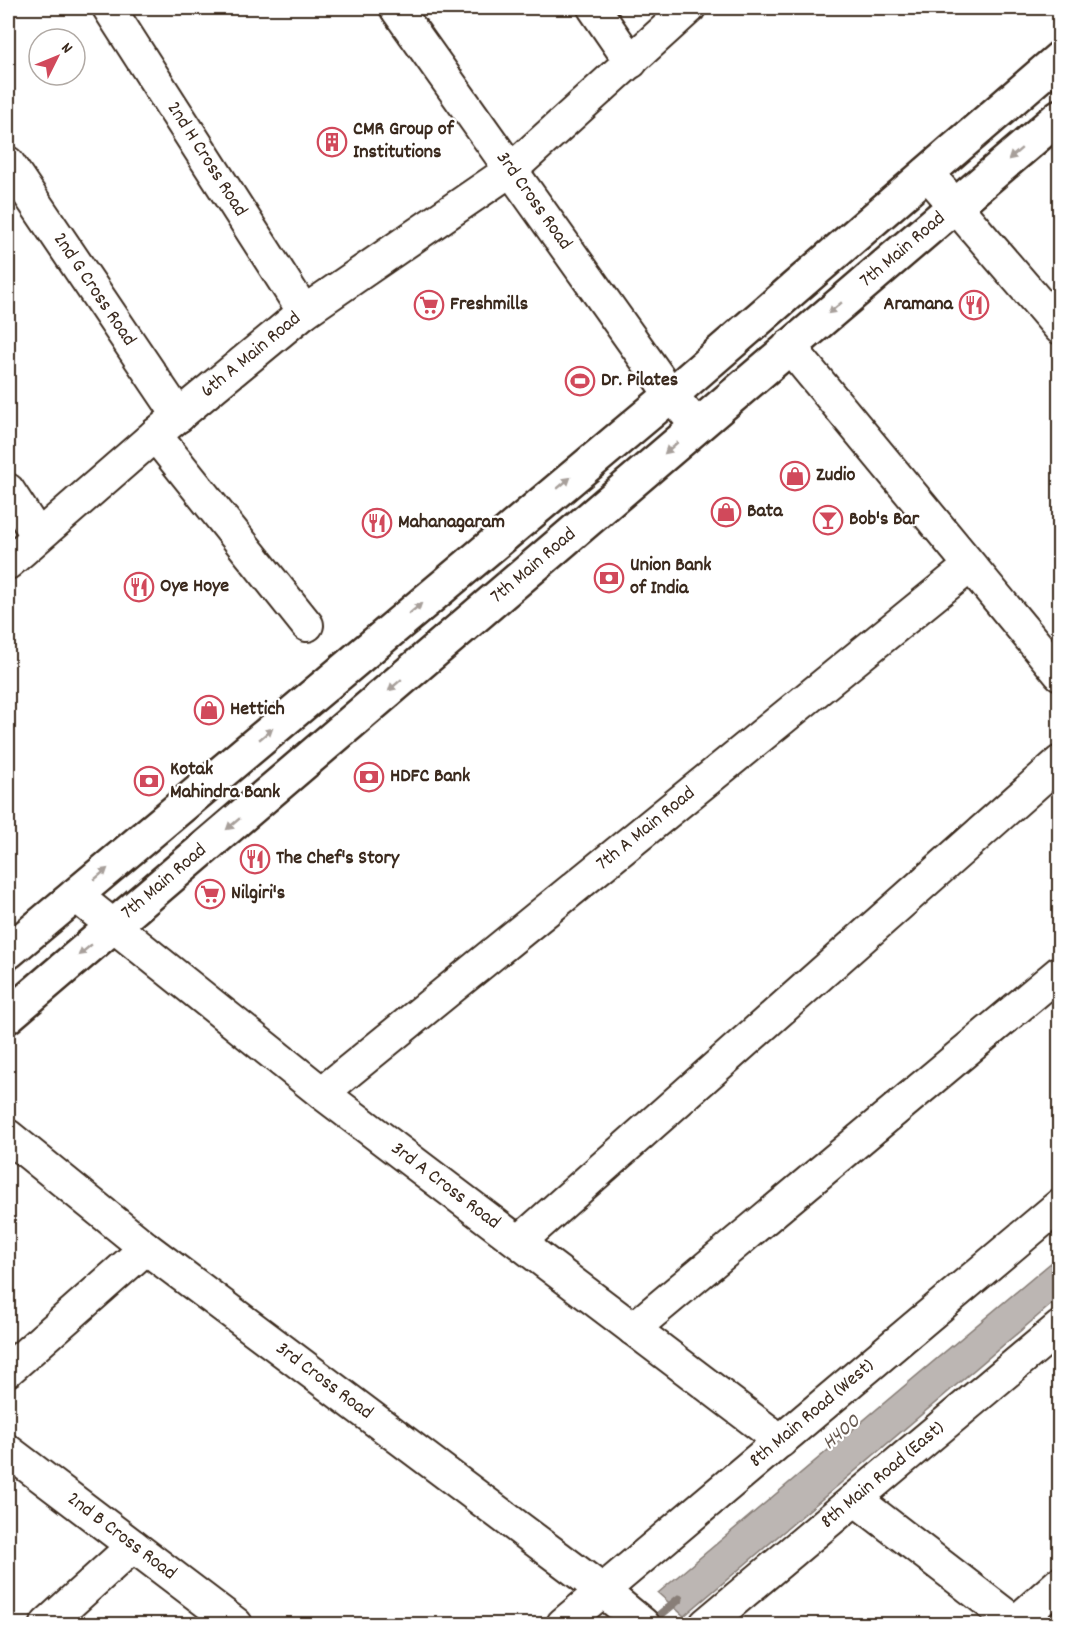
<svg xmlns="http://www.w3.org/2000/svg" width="1067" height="1632" viewBox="0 0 1067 1632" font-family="Dekko,sans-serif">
<rect width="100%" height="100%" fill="#fff"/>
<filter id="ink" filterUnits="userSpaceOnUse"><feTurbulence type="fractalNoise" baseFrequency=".0167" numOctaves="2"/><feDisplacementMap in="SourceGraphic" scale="12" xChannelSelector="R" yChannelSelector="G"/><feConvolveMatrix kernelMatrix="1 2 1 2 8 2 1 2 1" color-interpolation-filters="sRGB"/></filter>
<g filter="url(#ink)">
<path fill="#bcb6b3" stroke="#887e77" stroke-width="1.5" d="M1059 1256V1298L684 1616 658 1593Z"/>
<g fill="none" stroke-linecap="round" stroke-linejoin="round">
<path stroke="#887e77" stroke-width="9" d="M649 1624 679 1599"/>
<g stroke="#3b2a1e" stroke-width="36">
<g id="minor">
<path id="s1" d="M109 8 304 312"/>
<path id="s2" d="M396 8 671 395 697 426"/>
<path d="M594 8 631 62"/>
<path id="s3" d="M8 163 179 416"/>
<path d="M927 173 1060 328"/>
<path d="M789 346 1060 674"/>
<path d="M155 435 307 625"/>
<path d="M8 490 38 536"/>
<path id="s4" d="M8 563 155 435 304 312 512 169 689 8"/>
<path id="s5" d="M75 895 322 1093 781 1441"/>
<path id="s6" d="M322 1093 970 566"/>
<path id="s7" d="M8 1136 146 1248 603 1591 643 1624"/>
<path d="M519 1242 1060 762"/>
<path d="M633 1329 1060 972"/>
<path d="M8 1370 146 1248"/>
<path id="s8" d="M8 1451 236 1624"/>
<path d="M855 1499 1017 1624"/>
<path d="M1015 1623 1060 1583"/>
<path d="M47 1624 133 1546"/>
<path id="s9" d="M563 1624 1060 1205"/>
<path id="s10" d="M706 1624 1060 1327"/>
</g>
</g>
<g stroke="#3b2a1e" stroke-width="38">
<g id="major">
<path d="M8 952 671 395 1060 58"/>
<path id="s11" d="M8 1016 1060 116"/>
</g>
</g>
<use href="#minor" stroke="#fff" stroke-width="32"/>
<use href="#major" stroke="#fff" stroke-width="33"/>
</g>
<defs><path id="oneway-solid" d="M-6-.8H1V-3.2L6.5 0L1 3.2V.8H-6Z" transform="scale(1.5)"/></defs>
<g fill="#a79f9a">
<use href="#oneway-solid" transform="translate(1015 154) rotate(139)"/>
<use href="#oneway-solid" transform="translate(835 308) rotate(140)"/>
<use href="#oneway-solid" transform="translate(671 448) rotate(139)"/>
<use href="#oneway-solid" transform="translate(564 483) rotate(-40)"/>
<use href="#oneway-solid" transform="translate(415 609) rotate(-40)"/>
<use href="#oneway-solid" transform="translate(395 685) rotate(139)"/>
<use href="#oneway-solid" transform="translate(266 734) rotate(-40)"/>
<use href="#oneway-solid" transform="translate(233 824) rotate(140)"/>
<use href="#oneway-solid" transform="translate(101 874) rotate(-40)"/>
<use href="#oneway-solid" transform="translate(85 950) rotate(140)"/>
</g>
</g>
<defs>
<g id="building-ring" transform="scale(1.5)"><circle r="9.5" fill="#fff" stroke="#d1495b" stroke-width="1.5"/><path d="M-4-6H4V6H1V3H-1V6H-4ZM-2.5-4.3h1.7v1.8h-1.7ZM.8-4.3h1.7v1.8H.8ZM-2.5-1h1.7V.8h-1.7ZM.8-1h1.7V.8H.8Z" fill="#d1495b"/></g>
<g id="supermarket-ring" transform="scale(1.5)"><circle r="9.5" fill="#fff" stroke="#d1495b" stroke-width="1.5"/><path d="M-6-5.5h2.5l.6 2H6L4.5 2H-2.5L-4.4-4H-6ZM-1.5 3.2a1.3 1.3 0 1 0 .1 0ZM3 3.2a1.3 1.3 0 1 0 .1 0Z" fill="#d1495b"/></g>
<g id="restaurant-ring" transform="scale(1.5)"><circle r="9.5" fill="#fff" stroke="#d1495b" stroke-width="1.5"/><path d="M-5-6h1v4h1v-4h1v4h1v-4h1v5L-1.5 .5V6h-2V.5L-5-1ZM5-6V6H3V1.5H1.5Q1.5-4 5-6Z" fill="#d1495b"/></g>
<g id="stadium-ring" transform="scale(1.5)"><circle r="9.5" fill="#fff" stroke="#d1495b" stroke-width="1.5"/><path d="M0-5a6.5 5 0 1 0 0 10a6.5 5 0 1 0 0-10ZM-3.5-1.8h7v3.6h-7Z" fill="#d1495b"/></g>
<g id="shop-ring" transform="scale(1.5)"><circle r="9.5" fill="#fff" stroke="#d1495b" stroke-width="1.5"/><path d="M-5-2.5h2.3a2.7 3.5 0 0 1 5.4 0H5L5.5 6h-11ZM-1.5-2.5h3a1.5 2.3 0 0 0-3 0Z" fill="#d1495b"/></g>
<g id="bar-ring" transform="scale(1.5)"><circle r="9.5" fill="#fff" stroke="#d1495b" stroke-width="1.5"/><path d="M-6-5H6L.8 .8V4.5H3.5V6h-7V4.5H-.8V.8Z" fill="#d1495b"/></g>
<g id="bank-ring" transform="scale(1.5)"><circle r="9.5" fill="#fff" stroke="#d1495b" stroke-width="1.5"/><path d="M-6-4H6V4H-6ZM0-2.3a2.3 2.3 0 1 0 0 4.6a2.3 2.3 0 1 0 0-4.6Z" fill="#d1495b"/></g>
</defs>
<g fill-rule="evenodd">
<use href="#building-ring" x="332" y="142"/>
<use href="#supermarket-ring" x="429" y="305"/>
<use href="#restaurant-ring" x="974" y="305"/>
<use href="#stadium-ring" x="580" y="381"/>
<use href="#shop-ring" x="795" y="476"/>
<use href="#shop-ring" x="726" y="512"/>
<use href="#bar-ring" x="828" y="520"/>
<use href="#restaurant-ring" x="377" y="523"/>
<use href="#bank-ring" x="609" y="578"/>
<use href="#restaurant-ring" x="139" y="587"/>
<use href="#shop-ring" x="209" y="710"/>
<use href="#bank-ring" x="369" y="777"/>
<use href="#bank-ring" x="149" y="781"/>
<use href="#restaurant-ring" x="255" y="859"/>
<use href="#supermarket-ring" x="210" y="894"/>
</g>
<g text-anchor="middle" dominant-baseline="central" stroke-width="4.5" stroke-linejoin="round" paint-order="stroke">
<g font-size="20" font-weight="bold" fill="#3b2a1e" stroke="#fff" text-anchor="start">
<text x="353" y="130">CMR Group of<tspan x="353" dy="23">Institutions</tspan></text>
<text x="450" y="305">Freshmills</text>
<text x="953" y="305" text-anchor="end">Aramana</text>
<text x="601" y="381">Dr. Pilates</text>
<text x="816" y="476">Zudio</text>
<text x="747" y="512">Bata</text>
<text x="849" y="520">Bob's Bar</text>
<text x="398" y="523">Mahanagaram</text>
<text x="630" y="566">Union Bank<tspan x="630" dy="23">of India</tspan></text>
<text x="160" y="587">Oye Hoye</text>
<text x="230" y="710">Hettich</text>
<text x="170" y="770">Kotak<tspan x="170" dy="23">Mahindra Bank</tspan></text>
<text x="390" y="777">HDFC Bank</text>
<text x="276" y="859">The Chef's Story</text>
<text x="231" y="894">Nilgiri's</text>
</g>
<g font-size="20" fill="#3b2a1e" stroke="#fff">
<text stroke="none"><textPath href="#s1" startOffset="180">2nd H Cross Road</textPath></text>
<text stroke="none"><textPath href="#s2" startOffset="237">3rd Cross Road</textPath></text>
<text stroke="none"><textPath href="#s11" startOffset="1178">7th Main Road</textPath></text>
<text stroke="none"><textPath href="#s3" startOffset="153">2nd G Cross Road</textPath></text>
<text stroke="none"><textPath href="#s4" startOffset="320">6th A Main Road</textPath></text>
<text stroke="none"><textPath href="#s11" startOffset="692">7th Main Road</textPath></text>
<text stroke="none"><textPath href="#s6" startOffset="418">7th A Main Road</textPath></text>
<text stroke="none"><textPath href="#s11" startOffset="206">7th Main Road</textPath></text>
<text stroke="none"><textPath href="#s5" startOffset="471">3rd A Cross Road</textPath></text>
<text stroke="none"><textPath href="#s7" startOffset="400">3rd Cross Road</textPath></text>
<text stroke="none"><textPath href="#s9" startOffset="326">8th Main Road (West)</textPath></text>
<text stroke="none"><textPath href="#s10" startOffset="231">8th Main Road (East)</textPath></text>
<text stroke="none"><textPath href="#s8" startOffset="142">2nd B Cross Road</textPath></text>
</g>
<g font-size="21" font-style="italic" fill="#685b52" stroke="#fff">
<text transform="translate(842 1433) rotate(-41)">H400</text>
</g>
</g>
<rect width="1067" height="1632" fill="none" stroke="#fff" stroke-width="30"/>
<rect x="15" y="15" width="1037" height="1602" fill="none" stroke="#3b2a1e" stroke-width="2" filter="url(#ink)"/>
<g transform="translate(57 57) rotate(47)"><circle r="28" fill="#ffffff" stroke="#b1aaa5" stroke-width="1.5"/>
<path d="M0-4.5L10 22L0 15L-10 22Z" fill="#d1495b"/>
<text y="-9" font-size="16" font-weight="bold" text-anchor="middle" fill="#3b2a1e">N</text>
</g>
</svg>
